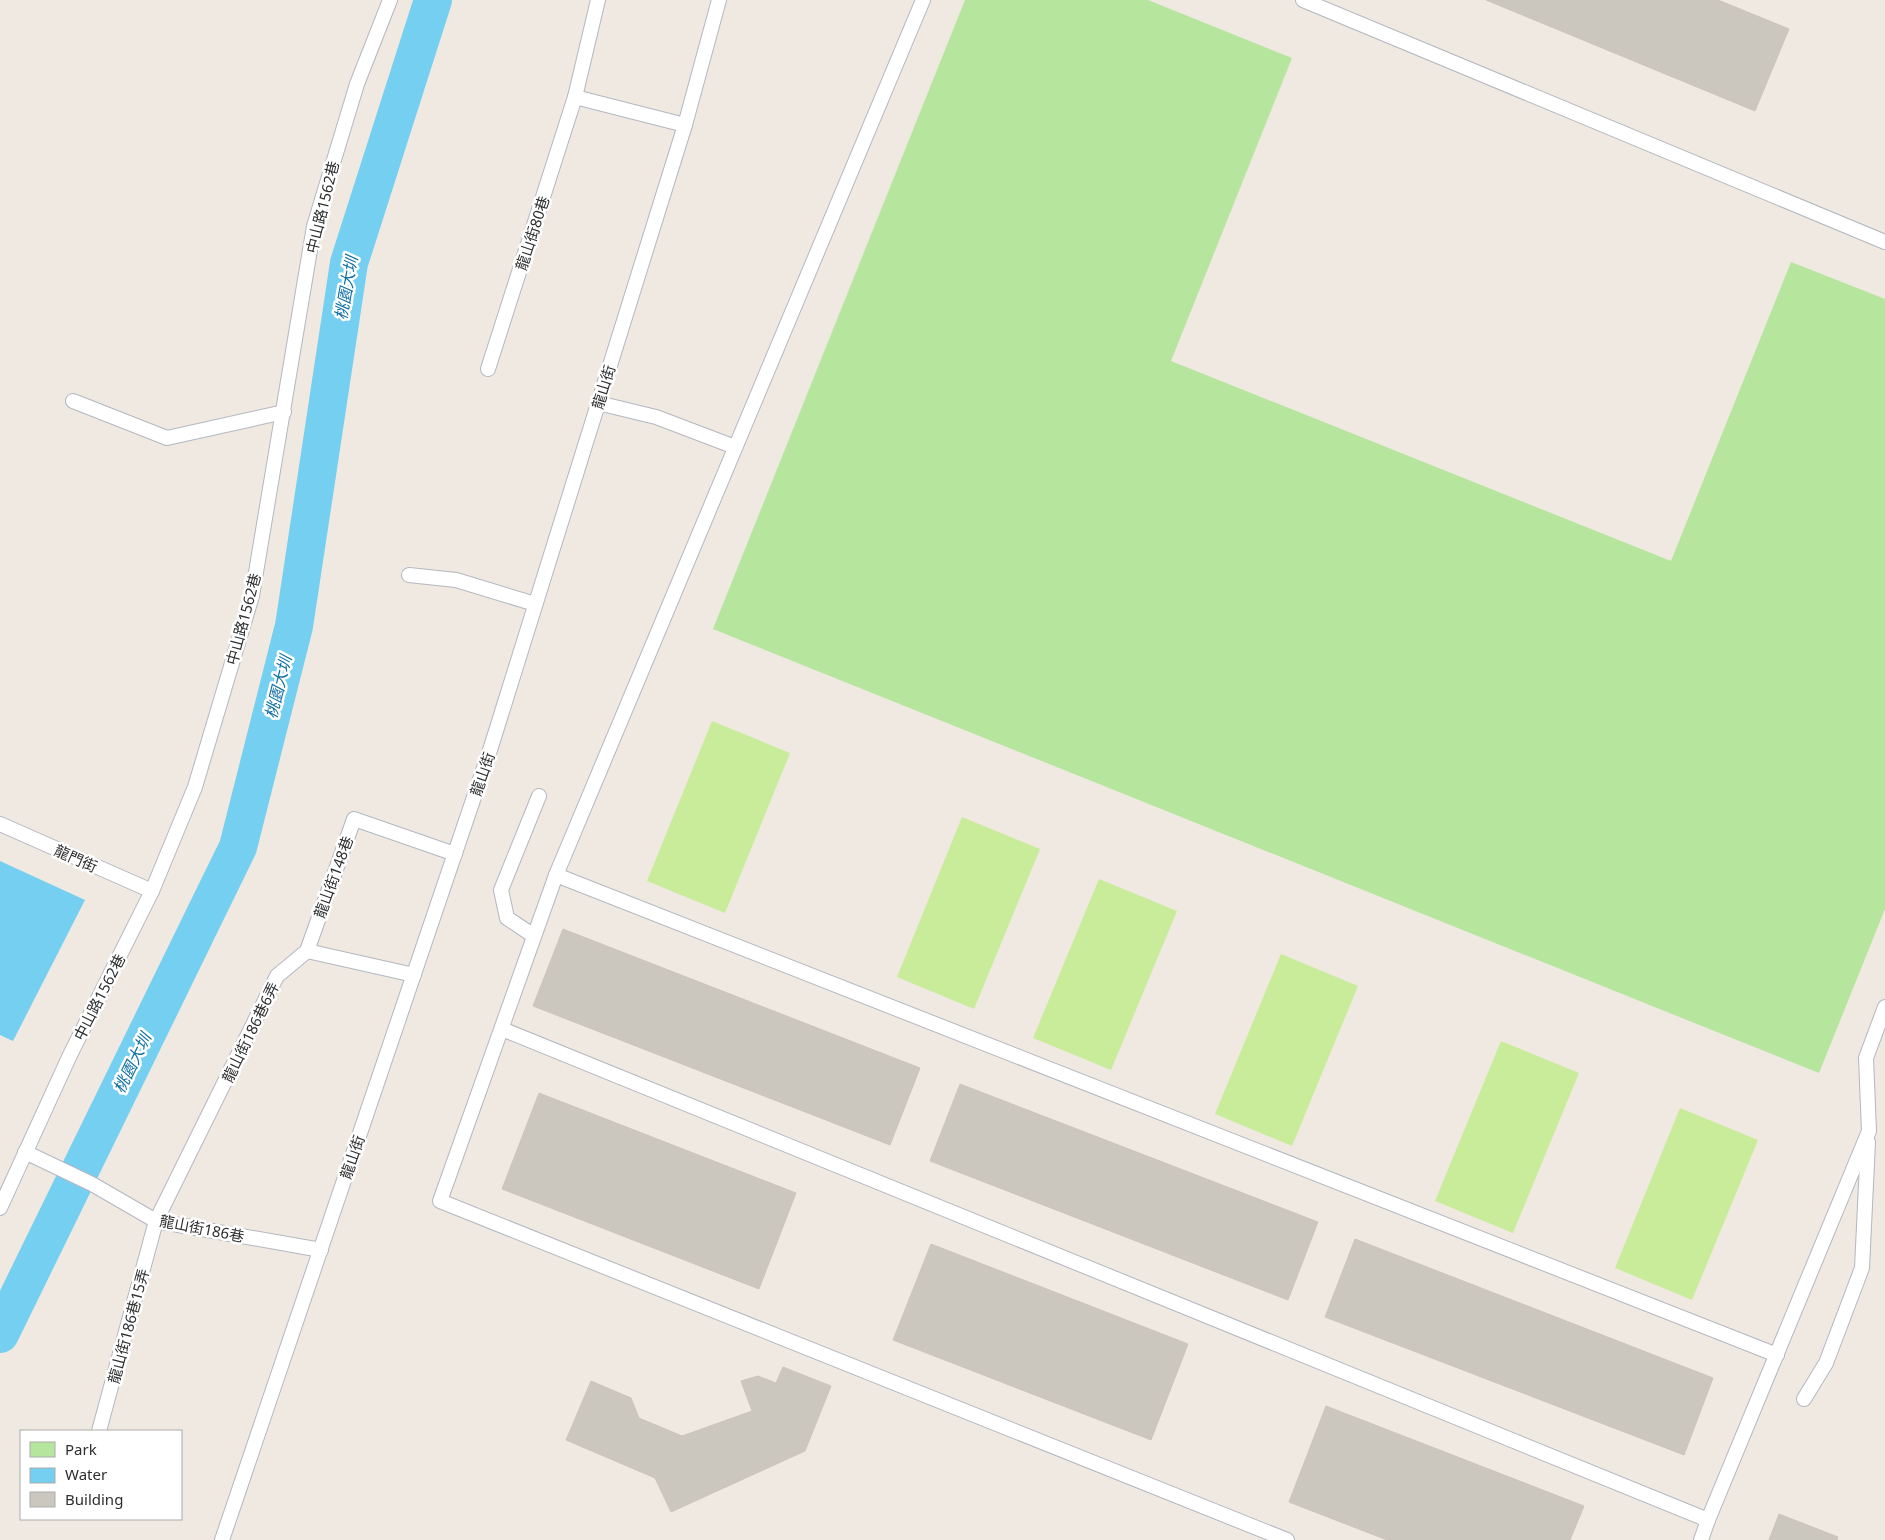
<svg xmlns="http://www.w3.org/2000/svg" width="1885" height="1540" viewBox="0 0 1885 1540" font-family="'Noto Sans','Noto Sans TC',sans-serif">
<rect width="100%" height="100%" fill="#efe9e1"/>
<path fill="#b6e59e" d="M965 0H1148L1292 58 1171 361 1671 561 1791 262 1885 299V909L1819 1073 713 629Z"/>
<g fill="#c9ec9a">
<path d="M712 721 790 753 725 913 647 881Z"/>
<path d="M962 817 1040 849 974 1009 897 977Z"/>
<path d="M1099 879 1177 911 1111 1070 1033 1038Z"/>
<path d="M1281 954 1358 986 1292 1146 1215 1114Z"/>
<path d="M1501 1041 1579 1073 1513 1233 1435 1201Z"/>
<path d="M1680 1108 1758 1140 1692 1300 1615 1268Z"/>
</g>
<path fill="#75cff0" d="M0 861 85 900 13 1041 0 1035Z"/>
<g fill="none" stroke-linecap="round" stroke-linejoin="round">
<path stroke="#75cff0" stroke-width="38" d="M0 1334 238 847 294 626 349 263 433 0"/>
</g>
<g fill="#cbc7bf" stroke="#cbc5ba">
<path d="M1486 0H1718L1789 29 1755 111Z"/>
<path d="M563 929 920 1068 890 1145 533 1006Z"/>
<path d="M960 1084 1318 1222 1288 1300 930 1161Z"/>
<path d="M539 1093 796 1193 759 1289 502 1189Z"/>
<path d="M1355 1239 1713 1378 1684 1455 1325 1317Z"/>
<path d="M931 1244 1188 1344 1151 1440 893 1340Z"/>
<path d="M783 1367 831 1386 805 1451 671 1512 655 1478 566 1440 591 1381 631 1398 639 1418 682 1436 752 1411 741 1381 758 1376 776 1383Z"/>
<path d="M1326 1406 1584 1506 1570 1540H1387L1289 1502Z"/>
<path d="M1779 1514 1838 1537 1837 1540H1769Z"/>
</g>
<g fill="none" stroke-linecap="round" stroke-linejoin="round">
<g stroke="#b4b7c1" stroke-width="16">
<g id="service">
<path d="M1303 0 1885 242"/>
<path d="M575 97 685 125"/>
<path d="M488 369 575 97 598 0"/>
<path d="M73 401 167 438 284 412"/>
<path d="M598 403 656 417 735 447"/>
<path d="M409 575 456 580 535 604"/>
<path d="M0 824 152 891"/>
<path d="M556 875 923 0"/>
<path d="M534 936 507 918 501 890 539 796"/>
<path d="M307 951 354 819 455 854"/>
<path d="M502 1029 1708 1520 1869 1131 1866 1058 1885 1007"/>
<path d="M25 1152 92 1184 156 1221 321 1250"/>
<path d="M0 1208 70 1055 152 891 195 787 252 596 314 226 357 84 390 0"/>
<path d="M1804 1399 1826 1363 1862 1268 1868 1142"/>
<path d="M99 1431 156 1221 277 976 307 951 414 975"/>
<path d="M222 1540 491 747 685 125 719 0"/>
<path d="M1287 1540 440 1201 556 875 1777 1355"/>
<path d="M1701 1540 1708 1520"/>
</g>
</g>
<use href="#service" stroke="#fff" stroke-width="14"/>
</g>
<g text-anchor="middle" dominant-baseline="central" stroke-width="5" stroke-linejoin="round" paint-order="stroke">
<g font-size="15" fill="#2e2e2e" stroke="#fff">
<text transform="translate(322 207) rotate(-76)">中山路1562巷</text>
<text transform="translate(532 233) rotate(-72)">龍山街80巷</text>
<text transform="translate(603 387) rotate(-73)">龍山街</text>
<text transform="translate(243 619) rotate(-75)">中山路1562巷</text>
<text transform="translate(482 774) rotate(-71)">龍山街</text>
<text transform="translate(76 858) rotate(24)">龍門街</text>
<text transform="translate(333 877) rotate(-70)">龍山街148巷</text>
<text transform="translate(99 997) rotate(-63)">中山路1562巷</text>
<text transform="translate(250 1032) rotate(-64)">龍山街186巷6弄</text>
<text transform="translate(352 1157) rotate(-71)">龍山街</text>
<text transform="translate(202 1228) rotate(11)">龍山街186巷</text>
<text transform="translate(128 1326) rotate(-75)">龍山街186巷15弄</text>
</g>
<g font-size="16" font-style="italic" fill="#0d6fa3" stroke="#fff">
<text transform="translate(346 288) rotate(-80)">桃園大圳</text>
<text transform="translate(278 687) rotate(-76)">桃園大圳</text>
<text transform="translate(132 1063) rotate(-64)">桃園大圳</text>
</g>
</g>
<rect x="20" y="1430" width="162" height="90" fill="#ffffff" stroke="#ababab"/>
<rect x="30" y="1442" width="25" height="15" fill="#b6e59e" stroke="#ababab"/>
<text x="65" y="1455" font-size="15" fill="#2e2e2e">Park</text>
<rect x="30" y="1468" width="25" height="15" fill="#75cff0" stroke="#ababab"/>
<text x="65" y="1480" font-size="15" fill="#2e2e2e">Water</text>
<rect x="30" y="1492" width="25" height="15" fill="#cbc7bf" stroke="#ababab"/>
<text x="65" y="1505" font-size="15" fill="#2e2e2e">Building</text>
</svg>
